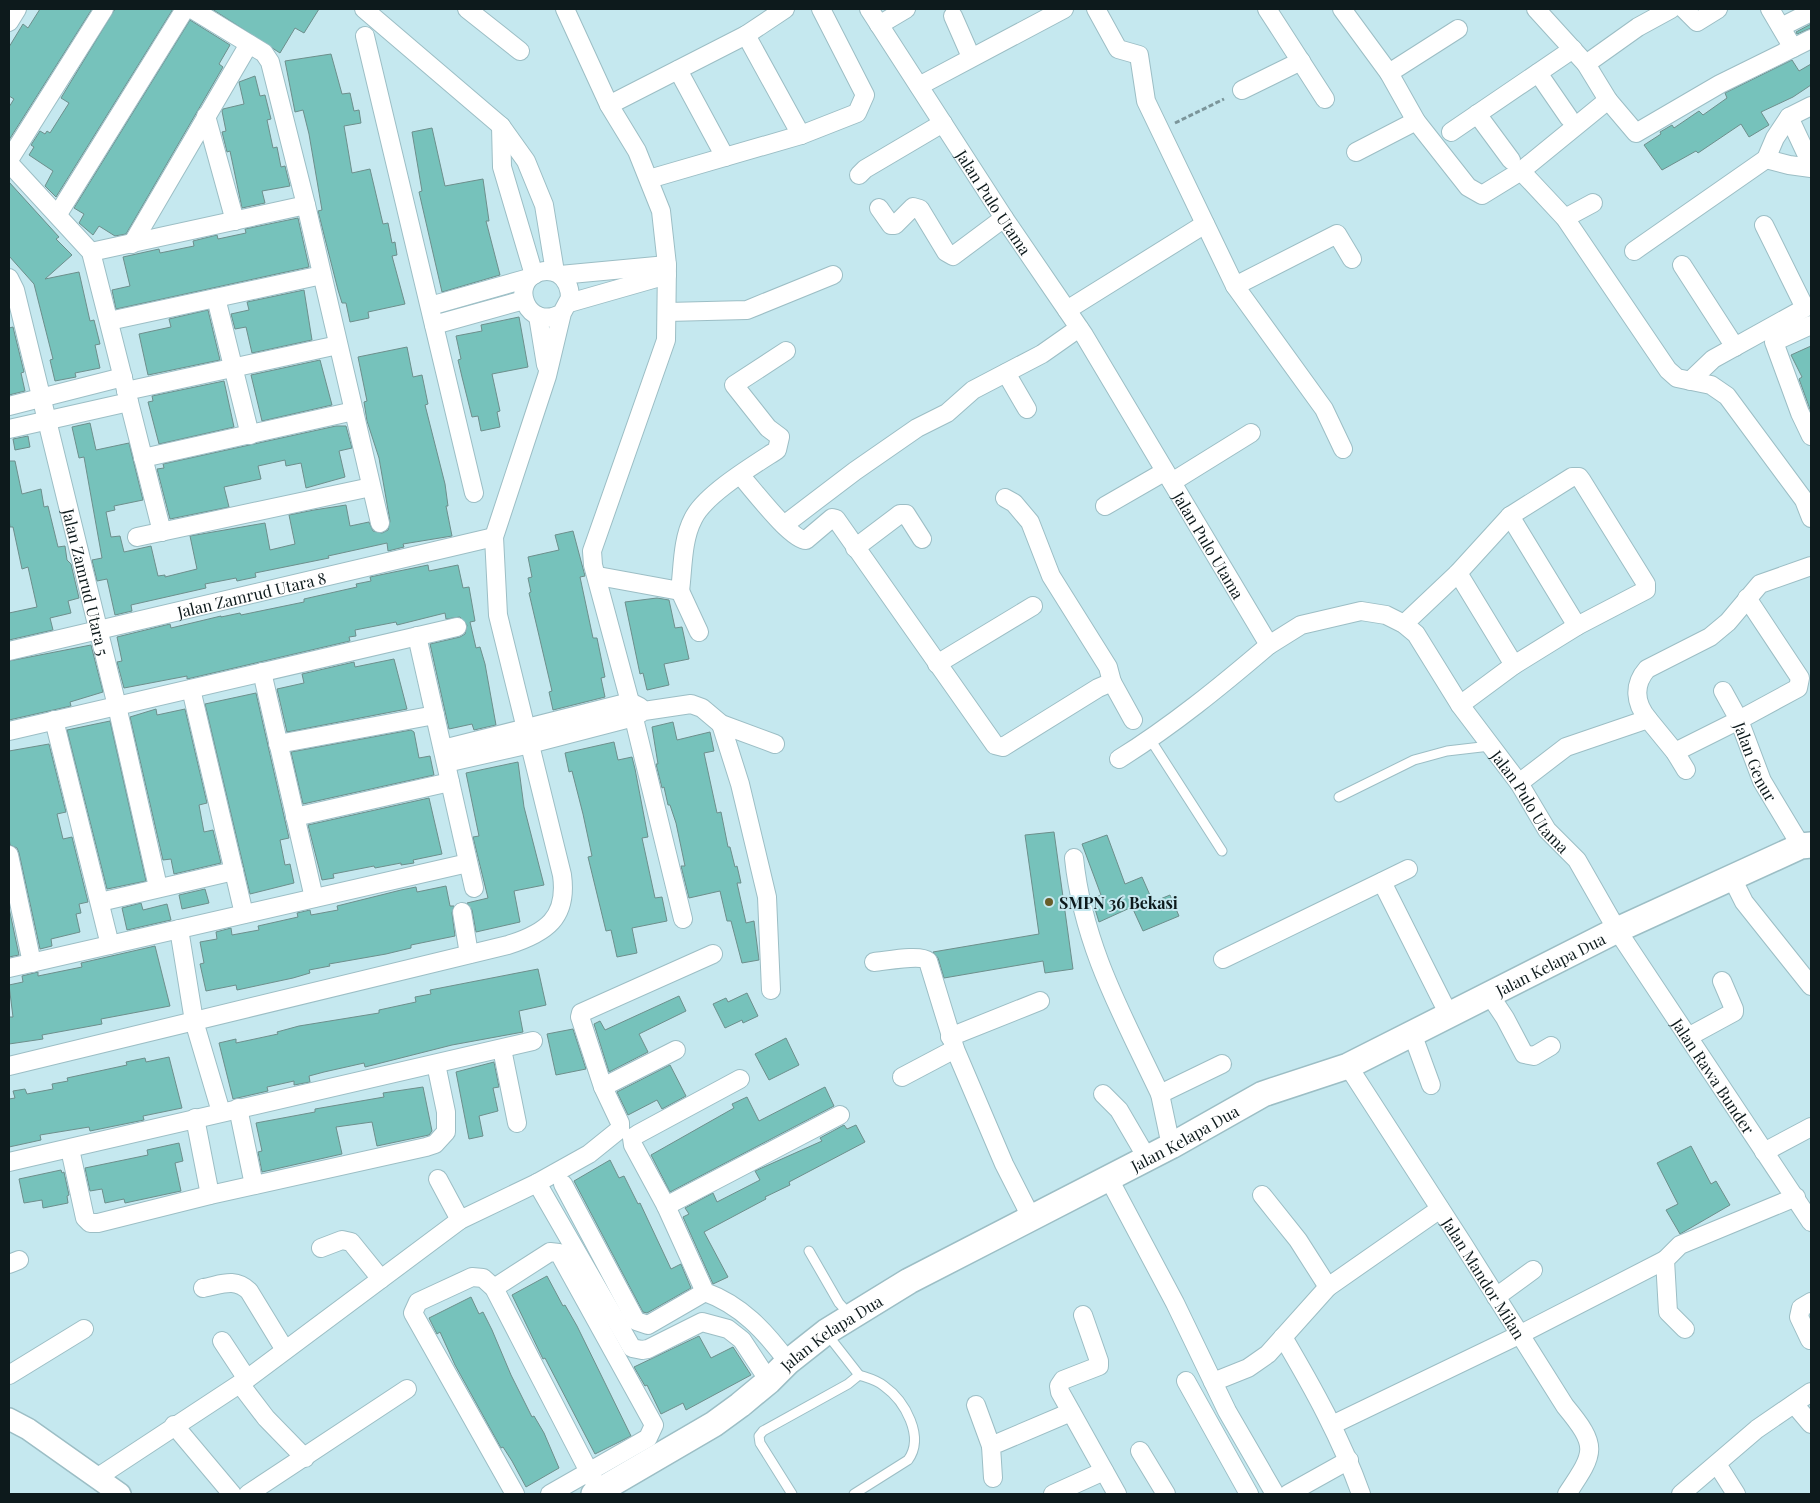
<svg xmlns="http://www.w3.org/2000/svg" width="1820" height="1503" viewBox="0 0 1820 1503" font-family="'Playfair Display',serif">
<rect width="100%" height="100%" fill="#c5e8ef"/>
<g fill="#76c2bb" stroke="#6d8f8c">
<path d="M40 9H92L9 140V107L14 99 9 96V47L23 24 28 28Z"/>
<path d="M115 9H173L56 197 45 186 53 171 29 155 34 147 31 145 40 131 45 134 47 131 50 133 69 103 61 98Z"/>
<path d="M212 9H319L304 33 295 28 280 53Z"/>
<path d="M190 20 230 45 219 64 223 67 126 234 115 236 99 226 93 235 79 223 84 214 74 208Z"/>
<path d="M1811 24V28L1797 34 1796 32Z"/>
<path d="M331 54 342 94 350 93 354 111 359 110 361 123 344 126 352 173 370 169 383 224 388 223 392 243 395 242 397 255 392 256 405 304 368 312 369 318 350 322 346 303H342L338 290 318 211 322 210 309 134 303 110 295 112 285 61Z"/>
<path d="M1792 60 1799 71 1811 64V85L1793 97 1761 112 1769 125 1749 137 1741 124 1698 153 1696 151 1662 170 1644 145 1661 134 1660 132 1672 125 1674 128 1699 111 1703 115 1727 98 1725 93Z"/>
<path d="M255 76 260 96 265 95 271 119 267 120 273 148 277 147 281 167 285 166 290 186 262 191 265 203 242 208 230 151 227 152 222 132 226 131 222 111 223 109 244 104 239 82Z"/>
<path d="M432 128 445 186 483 179 489 221H486L500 275 442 292 419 192 422 191 412 132Z"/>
<path d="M9 182 59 237 56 239 72 255 45 279 79 272 90 321 94 320 100 344 95 345 100 368 75 373 76 377 55 381 50 360 53 359 34 284 9 256Z"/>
<path d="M298 218 309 267 116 309 112 290 130 286 123 257 159 249 160 253 194 246 193 241 217 235 218 239 246 233 245 229Z"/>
<path d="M304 290 312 340 252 353 246 327 235 329 231 314 249 310 247 302Z"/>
<path d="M208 310 220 360 148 375 139 334 171 327 169 319Z"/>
<path d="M519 317 528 367 492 374 500 411 497 412 500 427 481 431 478 416 472 417 462 377 458 360 461 359 456 336 482 331 481 325Z"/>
<path d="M13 327 24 372 21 373 25 391 9 395V328Z"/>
<path d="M1811 346V412L1799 379 1802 377 1791 355Z"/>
<path d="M407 347 413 377 422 375 428 404 425 405 445 484 448 506H446L452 536 403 544 404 547 388 551 387 543 328 556 329 558 255 573 256 577 237 581 236 578 205 584 206 588 131 605 132 611 115 615 107 579 97 581 92 560 102 558 84 457 79 458 72 427 90 423 96 450 129 443 143 500 114 506 115 510 106 512 111 537 120 536 124 552 151 546 158 576 165 575V577L197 569 190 536 265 523 270 550 295 544 289 515 314 510 346 505 350 526 369 522 373 531 382 533 388 530 390 521 379 458 367 421 364 402 367 401 358 357Z"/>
<path d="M320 360 332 405 262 421 251 375Z"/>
<path d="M224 381 234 427 159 444 148 402 153 401 152 396Z"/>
<path d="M336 426H346L352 448 339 451 345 477 306 488 301 463 286 466 285 460 258 466 261 479 224 487 229 507 170 519 157 469 164 468 163 464Z"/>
<path d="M28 436 30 447 15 450 13 439Z"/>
<path d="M9 461H15L22 494 41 489 44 507 48 506 58 547 65 546 67 560 71 564 79 598 68 601 71 613 50 618 53 630 9 640V613L37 607 28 567 22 569 13 527H10L9 519Z"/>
<path d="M573 531 585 576 580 577 593 638H597L605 677 601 678 605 697 553 710 549 692 552 691 529 593 531 592 528 578 532 577 528 557 559 550 555 535Z"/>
<path d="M428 565 429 571 458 565 463 588 469 587 475 621 470 622 476 648 480 647 485 664 496 725 474 730 472 724 449 729 430 644 460 637 465 634 467 625 460 617 446 619 445 613 397 625 396 622 355 630 356 636 349 637 350 641 187 679V676L124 688 117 662 122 661 117 637 170 624 171 628 221 616V617L240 613 241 615 304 602V599L357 587 356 584 371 581 370 577Z"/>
<path d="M657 598 669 600 675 628 682 627 689 659 664 664 669 685 647 690 643 673 640 674 625 602Z"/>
<path d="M91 645 103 692 70 702 71 706 9 720V661Z"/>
<path d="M394 659 407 709 287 732 277 689 304 683 302 674 354 662 355 667Z"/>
<path d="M256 693 289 838 280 840 285 865 290 864 294 883 250 894 205 704Z"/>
<path d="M156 709 157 715 185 709 207 803 199 805 204 832 213 830 221 863 174 874 171 859 163 860 130 717Z"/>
<path d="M110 721 146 881 107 889 67 730Z"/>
<path d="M673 722 677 740 710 732 714 751 704 753 717 813 721 812 728 847H730L735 867 737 866 741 883H737L746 923 754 921 759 960 742 963 731 921H727L720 891 689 898 681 866H685L676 823 670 805H668L664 787 662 788 656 764H658L652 727Z"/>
<path d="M411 730 414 732 419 758 430 756 434 775 303 804 291 752Z"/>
<path d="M614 742 618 760 632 757 635 769 648 837 642 838 655 898 662 897 667 921 632 928 637 953 617 957 611 930 606 931 588 857 592 856 583 814 572 771 569 772 565 753Z"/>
<path d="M49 744 66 812 57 814 63 839 72 837 88 902 79 904 81 913 76 914 80 932 51 939 52 946 40 949 19 853 17 848 10 845 9 837V751Z"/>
<path d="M518 762 524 807 544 885 514 891 520 922 476 932 472 910 467 903 488 898 473 837 479 836 466 773Z"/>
<path d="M429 798 442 854 413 860 414 863 401 865V863L375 868 374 866 333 874 334 878 322 880 308 825Z"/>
<path d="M1054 832 1073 969 1045 973 1043 961 944 978 938 958 933 952 1039 934 1025 835Z"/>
<path d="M1107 835 1125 884 1142 877 1153 902 1170 895 1179 916 1143 931 1132 907 1099 922 1092 899 1101 895 1082 844Z"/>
<path d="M446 886 450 906H454L452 913 455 936 411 945V948L386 954 329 964 330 966 309 970 310 973 293 978 237 990 236 985 206 991 200 964 204 963 200 942 217 939 216 932 231 928 232 935 259 930 258 926 298 917 297 913 310 910 311 915 338 910 337 906 401 890 416 887 417 892Z"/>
<path d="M205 889 209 903 182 909 179 895Z"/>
<path d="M141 903 143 910 167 904 171 920 127 930 122 908Z"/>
<path d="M9 908 19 955 9 957Z"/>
<path d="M155 946 170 1006 101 1019 102 1024 42 1035 43 1039 9 1044V1017H13L9 985 23 982 22 976 38 972V976L82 967 81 963Z"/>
<path d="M538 969 546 1005 519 1011 523 1032 452 1045 365 1067 364 1063 324 1072 309 1076 310 1082 294 1085V1081L267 1087 268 1091 233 1099 219 1043 236 1039V1043L278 1034 277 1032 299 1026 379 1013V1010L416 1002 415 997 431 994 430 990Z"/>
<path d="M747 993 758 1016 743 1023 742 1020 725 1028 713 1004 726 998 728 1002Z"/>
<path d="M679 996 686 1011 639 1034 648 1052 609 1072 594 1024 600 1021 605 1030Z"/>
<path d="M573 1029 586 1069 556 1075 547 1034Z"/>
<path d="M786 1038 799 1065 769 1080 755 1054Z"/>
<path d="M169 1057 182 1108 143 1116 144 1120 90 1131 89 1127 40 1135 41 1140 9 1147V1099L15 1098 13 1091 25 1089 27 1094 53 1089 52 1084 68 1081 67 1078 127 1065 126 1062 145 1058 146 1062Z"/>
<path d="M494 1062 499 1087 493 1088 498 1111 479 1116 483 1136 469 1139 456 1072Z"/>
<path d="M670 1065 686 1096 662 1109 657 1100 628 1115 617 1092Z"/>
<path d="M423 1087 432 1131 429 1135 377 1146 372 1122 336 1127 342 1154 262 1172 258 1152 262 1151 256 1123 315 1112V1109L384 1097 383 1093Z"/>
<path d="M825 1087 834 1106 670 1192 651 1155 734 1108 732 1104 747 1097 759 1121Z"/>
<path d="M844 1125 847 1129 856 1125 865 1142 789 1182 790 1185 765 1197 766 1199 704 1232 728 1277 713 1284 683 1217 689 1214 685 1208 713 1193 717 1202 760 1180 755 1171 822 1141 820 1138Z"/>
<path d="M179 1143 183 1161 175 1163 181 1191 125 1203 124 1199 105 1203 102 1189 90 1191 85 1168 148 1155 147 1150Z"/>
<path d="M1691 1146 1711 1184 1716 1181 1730 1205 1680 1234 1666 1210 1678 1204 1657 1163Z"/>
<path d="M610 1160 619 1178 624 1176 638 1204 640 1203 671 1269 681 1264 691 1288 647 1313 643 1312 574 1181Z"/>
<path d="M61 1170 62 1173 64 1172 69 1195 67 1196 68 1203 43 1208 42 1200 24 1203 19 1179Z"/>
<path d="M547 1276 563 1306 565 1305 577 1326 631 1436 595 1454 545 1358 543 1359 512 1295Z"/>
<path d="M471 1297 479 1314 483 1312 492 1330 511 1375 532 1417 534 1416 544 1433 559 1468 526 1487 512 1461 503 1447 501 1448 455 1365 440 1332 437 1334 429 1318Z"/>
<path d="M699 1336 711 1358 733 1347 751 1375 686 1410 683 1403 661 1414 647 1385 645 1386 634 1367Z"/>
</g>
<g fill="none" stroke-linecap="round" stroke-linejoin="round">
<g stroke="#9cbec5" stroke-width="11">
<g id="service">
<path d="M1150 739 1222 851"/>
<path d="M1339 797 1414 760 1447 751 1490 746"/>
<path d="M809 1251 839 1303 851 1316"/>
<path d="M792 1494 760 1443 759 1436 763 1431 848 1384 859 1375 827 1334"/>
<path d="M854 1494 908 1460C925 1437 905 1401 884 1386 877 1380 868 1378 859 1375"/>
</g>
</g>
<g stroke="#9cbec5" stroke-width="20">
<g id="minor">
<path d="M192 9 264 53 270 62 306 205 380 523"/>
<path d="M364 9 501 126 526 161 544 205 555 272"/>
<path d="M467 9 520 51"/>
<path d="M565 9 609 105 637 151 661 211 667 265 666 340 592 551 593 565 630 702 683 919"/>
<path id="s1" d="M869 9 1004 218 1084 335 1269 645 1301 625 1361 611 1386 615 1404 624 1416 634 1460 705 1519 783 1547 830 1577 860 1617 930 1811 1222"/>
<path d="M1096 9 1118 49 1139 55 1146 101 1235 286 1324 409 1343 449"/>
<path d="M1267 9 1325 99"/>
<path d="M1342 9 1389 73 1416 121 1468 187 1482 195 1521 171 1608 100 1586 64 1536 9"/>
<path d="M1684 9 1697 22 1718 9"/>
<path d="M1770 9 1793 48 1811 39"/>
<path d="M953 16 971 57"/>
<path d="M9 22 17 9"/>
<path d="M879 25 906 9"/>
<path d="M1781 27 1811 12"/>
<path d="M746 35 801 135"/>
<path d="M365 36 474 493"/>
<path d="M1586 64 1638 27 1671 9"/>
<path d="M678 70 725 157"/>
<path d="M1389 73 1458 29"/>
<path d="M1538 73 1569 118"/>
<path d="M919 86 1064 9"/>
<path d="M1242 90 1301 61"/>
<path d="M1608 100 1636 133 1720 84 1793 48"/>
<path d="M609 105 746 35 785 9"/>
<path d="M1477 114 1511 160"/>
<path d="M206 116 235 221"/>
<path d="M1789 117 1811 164"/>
<path d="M501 126 502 167 534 275"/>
<path d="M1451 132 1573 49"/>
<path d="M1356 152 1416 121"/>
<path d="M1766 159 1789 165 1811 168"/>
<path d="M9 160 104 9"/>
<path d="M9 163 91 252 162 532"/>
<path d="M1521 171 1565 218 1668 370 1677 378 1711 385 1727 396 1804 500 1811 518"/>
<path d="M859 175 865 169 943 123"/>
<path d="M649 179 801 135 857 113 865 95 821 9"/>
<path d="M879 208 891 225H895L913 207 920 209 946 252 953 256 1004 218"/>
<path d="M58 214 185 9"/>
<path d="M1565 218 1593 203"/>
<path d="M132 244 249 44"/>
<path d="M1634 251 1766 159 1775 138 1789 117 1811 106"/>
<path d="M91 252 306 205"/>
<path d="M1682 265 1735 347"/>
<path d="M560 275 667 265"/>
<path id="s2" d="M9 278 15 290 117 706 158 887"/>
<path d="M1235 286 1337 234 1352 259"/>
<path d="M216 298 250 435"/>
<path d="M569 303 667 275"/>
<path d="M430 306 529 278"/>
<path d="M1067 310 1205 224"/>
<path d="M667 312 747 310 833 275"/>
<path d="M538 316 546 365"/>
<path d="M109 321 322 275"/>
<path d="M434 325 524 300"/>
<path d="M1811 325 1774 342 1800 413 1811 436"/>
<path d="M1006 373 1027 409"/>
<path d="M1690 381 1713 359 1805 308 1764 225"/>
<path d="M126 391 338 345"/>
<path d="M9 406 123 377"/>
<path d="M9 429 129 402"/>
<path d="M143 458 354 411"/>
<path d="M740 475C752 488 791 540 806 540L832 518 836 519 995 745 1003 747 1098 688 1112 682 1133 720"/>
<path d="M1172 482 1251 433"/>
<path d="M1005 498 1014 503 1030 522 1051 576 1108 667 1112 682"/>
<path d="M1105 506 1164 472"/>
<path d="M1510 516 1577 626"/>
<path d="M784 525 855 471 917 428 947 413 973 390 1042 354 1079 328"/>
<path d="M137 537 371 487"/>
<path d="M855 548 900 514H906L922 539"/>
<path d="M1458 573 1514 665"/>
<path d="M598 576 680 591C683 568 682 540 693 519 704 495 754 465 777 450L780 437 768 428 734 385 786 351"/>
<path d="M680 591 699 632"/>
<path id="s3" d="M1747 598 1800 678 1798 688 1739 720 1762 781 1801 846"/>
<path d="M1404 624 1458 573 1510 516 1572 477H1579L1582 481 1646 584V590L1577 626 1514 665 1460 705"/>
<path d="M417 636 474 888"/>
<path id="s4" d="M9 651 494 537"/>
<path d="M937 664 1033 606"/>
<path d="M262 672 314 898"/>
<path d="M191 689 244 914"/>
<path d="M1648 719C1635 703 1633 685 1647 669L1710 637 1728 622 1760 584 1811 566"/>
<path d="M54 720 110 945"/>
<path d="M721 724 740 784 767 897 771 990"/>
<path d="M9 731 457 627"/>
<path d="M278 744 435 715"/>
<path d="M443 749 630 702 640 707"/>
<path d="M1675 752 1739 720 1723 691"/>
<path d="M1119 759C1172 726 1221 686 1269 645"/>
<path d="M446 763 530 744 634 717 644 711 691 704 702 708 721 724 775 744"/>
<path d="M1519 783 1566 747 1648 719 1675 752 1686 770"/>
<path d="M295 817 450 782"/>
<path d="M9 855 32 963"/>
<path d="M1074 858C1083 946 1123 1016 1160 1094"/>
<path d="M1732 878 1744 902 1811 986"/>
<path d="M1382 882 1449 1015"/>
<path d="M100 902 234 871"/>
<path d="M462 912 469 954"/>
<path d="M179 929 194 1021 221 1112"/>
<path d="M1223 959 1408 869"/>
<path d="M874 962C886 961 920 954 928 961L955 1049 1004 1164 1031 1217"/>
<path d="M9 968 468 863"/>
<path d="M1489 994 1505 1018 1524 1054 1534 1056 1551 1046"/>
<path d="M1412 1033 1431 1085"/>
<path d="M950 1037 1040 1001"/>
<path d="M1688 1037 1734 1012V1009L1722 981"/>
<path d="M502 1049 517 1123"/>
<path d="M9 1066 508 945C546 933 568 918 562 875L498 615 494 537 547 376 562 313 570 298C570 288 567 280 559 274 553 271 546 270 540 272 507 282 528 333 562 313"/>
<path id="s5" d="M1348 1066 1463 1244 1565 1406C1599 1447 1595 1452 1567 1494"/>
<path d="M902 1077 955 1049"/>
<path d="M740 1079 638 1134 632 1138 633 1145 666 1206 705 1292C741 1305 765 1331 788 1362"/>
<path d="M603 1087 676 1050"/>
<path d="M1103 1094 1119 1110 1147 1158"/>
<path d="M238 1108 254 1185"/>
<path d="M195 1118 210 1195"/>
<path d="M1171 1146 1160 1094 1222 1064"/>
<path d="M70 1149 85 1218 90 1223H98L210 1195 426 1147 435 1144 446 1132V1112L436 1064"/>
<path d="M1764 1152 1811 1127"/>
<path d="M9 1162 533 1041"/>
<path d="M1108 1177 1175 1303 1227 1411 1275 1494"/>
<path d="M438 1179 460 1220"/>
<path d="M537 1183 632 1348 642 1350 648 1349 702 1322 728 1329 742 1340 769 1381"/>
<path d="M563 1184 636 1321 648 1325 705 1292"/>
<path d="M1262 1195 1298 1240 1328 1287 1440 1209"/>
<path d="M666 1206 840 1115"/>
<path d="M321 1248 342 1240 351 1242 381 1279"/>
<path d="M9 1264 19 1260"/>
<path d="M203 1288C221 1285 234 1277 249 1291L285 1350"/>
<path d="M494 1288 550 1252 559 1253 654 1425 648 1438 550 1494"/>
<path d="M1496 1297 1533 1270"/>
<path d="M1083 1315 1099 1361V1366L1063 1380 1059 1386 1060 1392 1117 1494"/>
<path d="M1685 1329 1668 1312 1665 1260 1680 1245 1796 1197"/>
<path d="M1283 1337C1313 1388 1341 1438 1361 1494"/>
<path d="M1810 1340 1799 1317 1801 1308 1811 1302"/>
<path d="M222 1341 247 1379"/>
<path d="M9 1375 84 1329"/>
<path d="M1186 1381 1249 1494"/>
<path d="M1213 1382 1248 1368 1268 1354 1328 1287"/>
<path d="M240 1384 266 1418 305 1458"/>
<path d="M1794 1404 1811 1424"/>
<path d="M976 1405 991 1446"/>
<path d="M174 1425 232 1494"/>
<path d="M1332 1425 1519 1335 1665 1260"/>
<path d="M1140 1451 1166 1494"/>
<path d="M1717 1464 1736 1494"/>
<path d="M98 1477 247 1379 460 1220 537 1183 589 1154 620 1129V1123L603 1087 580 1017 581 1013 713 954"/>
<path d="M993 1478 991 1446 1071 1412"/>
<path d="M248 1494 407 1389"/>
<path d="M515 1494 413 1313 418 1302 472 1277 483 1278 494 1288 599 1491"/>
<path d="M1053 1494 1104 1471"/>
<path d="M1288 1494 1349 1460"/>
<path d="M1681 1494 1757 1429 1811 1392"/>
</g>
</g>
<g stroke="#9cbec5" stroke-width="24">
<path id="tertiary" d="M9 1419 28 1429 120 1494"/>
</g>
<g stroke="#9cbec5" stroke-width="28">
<g id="secondary">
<path id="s6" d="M594 1494 714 1424 740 1405 769 1381 788 1362 826 1332 909 1281 1171 1146 1263 1094 1348 1066 1617 930 1801 846 1811 845"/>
</g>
</g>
<path stroke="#7b959a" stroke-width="3" stroke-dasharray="5 2.5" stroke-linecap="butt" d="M1175 123 1224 99"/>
<use href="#service" stroke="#fff" stroke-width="9"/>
<use href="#minor" stroke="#fff" stroke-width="18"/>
<use href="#tertiary" stroke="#fff" stroke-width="21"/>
<use href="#secondary" stroke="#fff" stroke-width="25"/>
</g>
<circle fill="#695d2a" stroke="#c5e8ef" stroke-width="2" cx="1049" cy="902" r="5"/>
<g text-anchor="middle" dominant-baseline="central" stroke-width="4" stroke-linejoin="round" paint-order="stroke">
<g font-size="16" fill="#0d1a1c" stroke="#c5e8ef">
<text stroke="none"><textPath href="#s1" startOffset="230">Jalan Pulo Utama</textPath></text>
<text stroke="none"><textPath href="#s1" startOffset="635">Jalan Pulo Utama</textPath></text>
<text stroke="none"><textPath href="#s2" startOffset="314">Jalan Zamrud Utara 5</textPath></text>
<text stroke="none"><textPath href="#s4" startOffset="249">Jalan Zamrud Utara 8</textPath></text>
<text stroke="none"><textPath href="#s3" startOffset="218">Jalan Genur</textPath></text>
<text stroke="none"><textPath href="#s1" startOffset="1115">Jalan Pulo Utama</textPath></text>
<text stroke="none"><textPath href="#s6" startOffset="1098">Jalan Kelapa Dua</textPath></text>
<text stroke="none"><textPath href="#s1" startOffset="1446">Jalan Rawa Bunder</textPath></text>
<text stroke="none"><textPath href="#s6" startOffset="692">Jalan Kelapa Dua</textPath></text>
<text stroke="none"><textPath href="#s5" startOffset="252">Jalan Mandor Milan</textPath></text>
<text stroke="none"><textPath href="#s6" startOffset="288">Jalan Kelapa Dua</textPath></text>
</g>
<g font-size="16" font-weight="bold" fill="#0d1a1c" stroke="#c5e8ef" text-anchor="start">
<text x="1059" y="902">SMPN 36 Bekasi</text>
</g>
</g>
<rect width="1820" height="1503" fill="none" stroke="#0d1a1c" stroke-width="20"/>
</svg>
